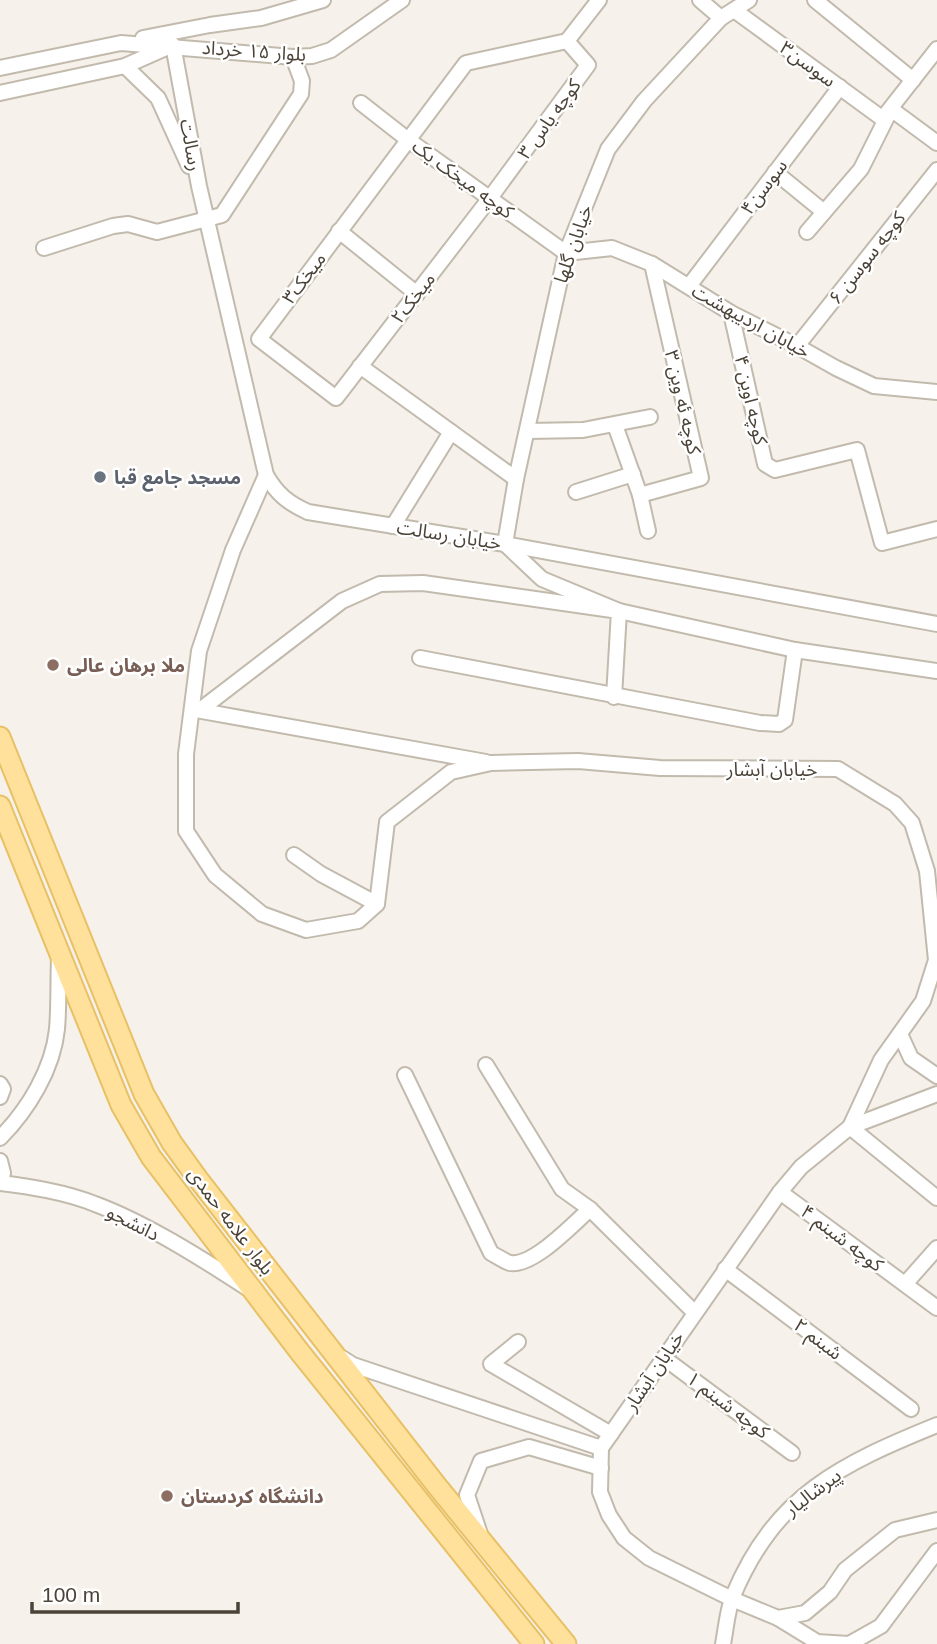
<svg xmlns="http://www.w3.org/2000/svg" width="937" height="1644" viewBox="0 0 937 1644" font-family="Arial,'Noto Sans Arabic',sans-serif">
<rect width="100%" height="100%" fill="#f6f2eb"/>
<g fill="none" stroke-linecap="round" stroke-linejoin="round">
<g stroke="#c2baad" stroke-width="18">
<g id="minor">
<path d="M700 0 721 18"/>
<path d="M749 0 721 18 644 101 608 149 566 253 516 479 505 544 542 579 619 611 795 650 937 671"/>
<path d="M815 0 913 80"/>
<path d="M734 10 883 119"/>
<path d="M143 38 210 25 261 18 323 0"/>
<path d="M567 41 588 65 490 198 336 398 259 339 466 63Z"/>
<path d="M567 41 599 0"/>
<path d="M173 45 199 186 266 475C277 494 288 503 308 512L505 544 937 624"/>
<path d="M125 66 158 98 189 166"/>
<path d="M0 68 121 43 293 57 312 56 331 50 402 0"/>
<path d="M0 93 125 66 168 47"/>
<path d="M361 103 407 139 566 253 612 248 652 264 731 313 797 346 836 368 874 386 937 392"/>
<path d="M886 114 937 49"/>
<path d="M775 172 824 212"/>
<path d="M339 231 417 294"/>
<path d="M807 232 861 169 891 109 937 143"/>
<path d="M44 248 113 226 128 224 157 232 222 215 301 94 302 81 293 57"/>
<path d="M689 286 840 87"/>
<path d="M731 313 765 464 775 470 857 450 882 543 937 529"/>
<path d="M797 346 937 170"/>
<path d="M360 366 516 479"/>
<path d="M615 425 640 495 648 531"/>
<path d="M528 431 583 430 650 417"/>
<path d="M266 475 233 550 199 651 186 754V831L215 875 262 914 306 930 358 921 377 904 387 822 451 772 491 763 578 761 660 768 838 769 895 804 912 823 927 871 936 960 923 1001 881 1060 850 1127 937 1198"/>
<path d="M576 492 633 474"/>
<path d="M640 495 701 478 652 264"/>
<path d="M393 526 451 432"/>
<path d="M420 658 760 723 779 724 785 720 795 650"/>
<path d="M196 710 486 762"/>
<path d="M200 710 342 601 380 584 423 583 619 611 614 697"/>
<path d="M294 855 321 874 377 904"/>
<path d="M900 1034 911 1058 937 1076"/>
<path d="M486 1065 562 1189 590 1209"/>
<path d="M405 1075 491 1253C497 1256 504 1261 510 1263 533 1267 573 1224 590 1209L694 1312"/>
<path d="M0 1084 3 1089 0 1097"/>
<path d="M937 1094 850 1127 801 1167 780 1192 601 1448 600 1492 609 1515 624 1538 649 1558 732 1599 778 1618 805 1613 830 1592 845 1570 895 1530 937 1520"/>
<path d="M0 1138C28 1110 53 1069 57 1029 59 1006 58 981 59 958"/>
<path d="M0 1161 3 1173 1 1183"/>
<path d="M0 1183C32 1187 65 1192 95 1204 146 1223 201 1258 247 1288"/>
<path d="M780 1192 937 1308"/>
<path d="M725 1269 911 1409"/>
<path d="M905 1284 937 1248"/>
<path d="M518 1342 491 1364 611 1434"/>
<path d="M342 1358 353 1365 601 1448"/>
<path d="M664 1358 792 1453"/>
<path d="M480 1534 467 1495 481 1461 529 1447 601 1468"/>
<path d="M778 1618 817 1642 849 1644 881 1626 937 1551"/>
<path d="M723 1644C726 1629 727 1611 733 1596 775 1495 841 1464 937 1425"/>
</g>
</g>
<g stroke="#e8c066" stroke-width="23">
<g id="major">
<path d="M0 737 144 1094 172 1143 198 1179 437 1486 566 1644"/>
<path d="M0 806 121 1105 151 1157 299 1351 534 1644"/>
</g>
</g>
<use href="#minor" stroke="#fff" stroke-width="14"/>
<use href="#major" stroke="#ffe19b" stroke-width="19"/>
</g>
<circle fill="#6b7280" stroke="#fff" stroke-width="2.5" cx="100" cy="477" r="7"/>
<g fill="#8d6e63" stroke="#fff" stroke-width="2.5">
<circle cx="53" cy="665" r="7"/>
<circle cx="167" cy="1496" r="7"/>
</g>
<g text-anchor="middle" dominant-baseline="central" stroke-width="5" stroke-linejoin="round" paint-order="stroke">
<g font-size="19" fill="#4b4338" stroke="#fff">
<text transform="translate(254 51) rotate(4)">بلوار ۱۵ خرداد</text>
<text transform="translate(808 64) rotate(36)">سوسن۳</text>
<text transform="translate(549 119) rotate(-54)">کوچه یاس ۳</text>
<text transform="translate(191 145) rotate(80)">رسالت</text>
<text transform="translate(463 179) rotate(36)">کوچه میخک یک</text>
<text transform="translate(764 187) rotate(-53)">سوسن۴</text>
<text transform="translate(573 244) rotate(-71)">خیابان گلها</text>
<text transform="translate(867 258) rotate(-52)">کوچه سوسن ۶</text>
<text transform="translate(304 278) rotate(-53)">میخک۳</text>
<text transform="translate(413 298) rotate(-52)">میخک۲</text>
<text transform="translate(751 321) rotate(29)">خیابان اردیبهشت</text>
<text transform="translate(751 400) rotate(77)">کوچه اوین ۴</text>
<text transform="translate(683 402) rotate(77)">کوچه ئه وین ۳</text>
<text transform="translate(449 535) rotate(9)">خیابان رسالت</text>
<text x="772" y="769">خیابان آبشار</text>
<text transform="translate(231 1221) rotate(53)">بلوار علامه حمدی</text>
<text transform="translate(133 1223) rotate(27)">دانشجو</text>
<text transform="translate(842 1238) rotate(37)">کوچه شبنم ۴</text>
<text transform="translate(818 1339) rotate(37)">شبنم ۲</text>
<text transform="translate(654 1371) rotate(-56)">خیابان آبشار</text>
<text transform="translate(728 1405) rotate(37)">کوچه شبنم ۱</text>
<text transform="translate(813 1492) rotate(-37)">پیرشالیار</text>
</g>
<g font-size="19" font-weight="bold" fill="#5b616d" stroke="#fff" text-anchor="start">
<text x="114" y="477">مسجد جامع قبا</text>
</g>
<g font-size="19" font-weight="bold" fill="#785e54" stroke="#fff" text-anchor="start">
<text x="67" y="665">ملا برهان عالی</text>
<text x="181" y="1496">دانشگاه کردستان</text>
</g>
</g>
<path d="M32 1602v10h206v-10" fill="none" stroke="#4b4338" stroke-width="3.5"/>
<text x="42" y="1602" font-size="21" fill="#4b4338" stroke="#ffffff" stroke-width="5" paint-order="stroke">100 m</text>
</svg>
